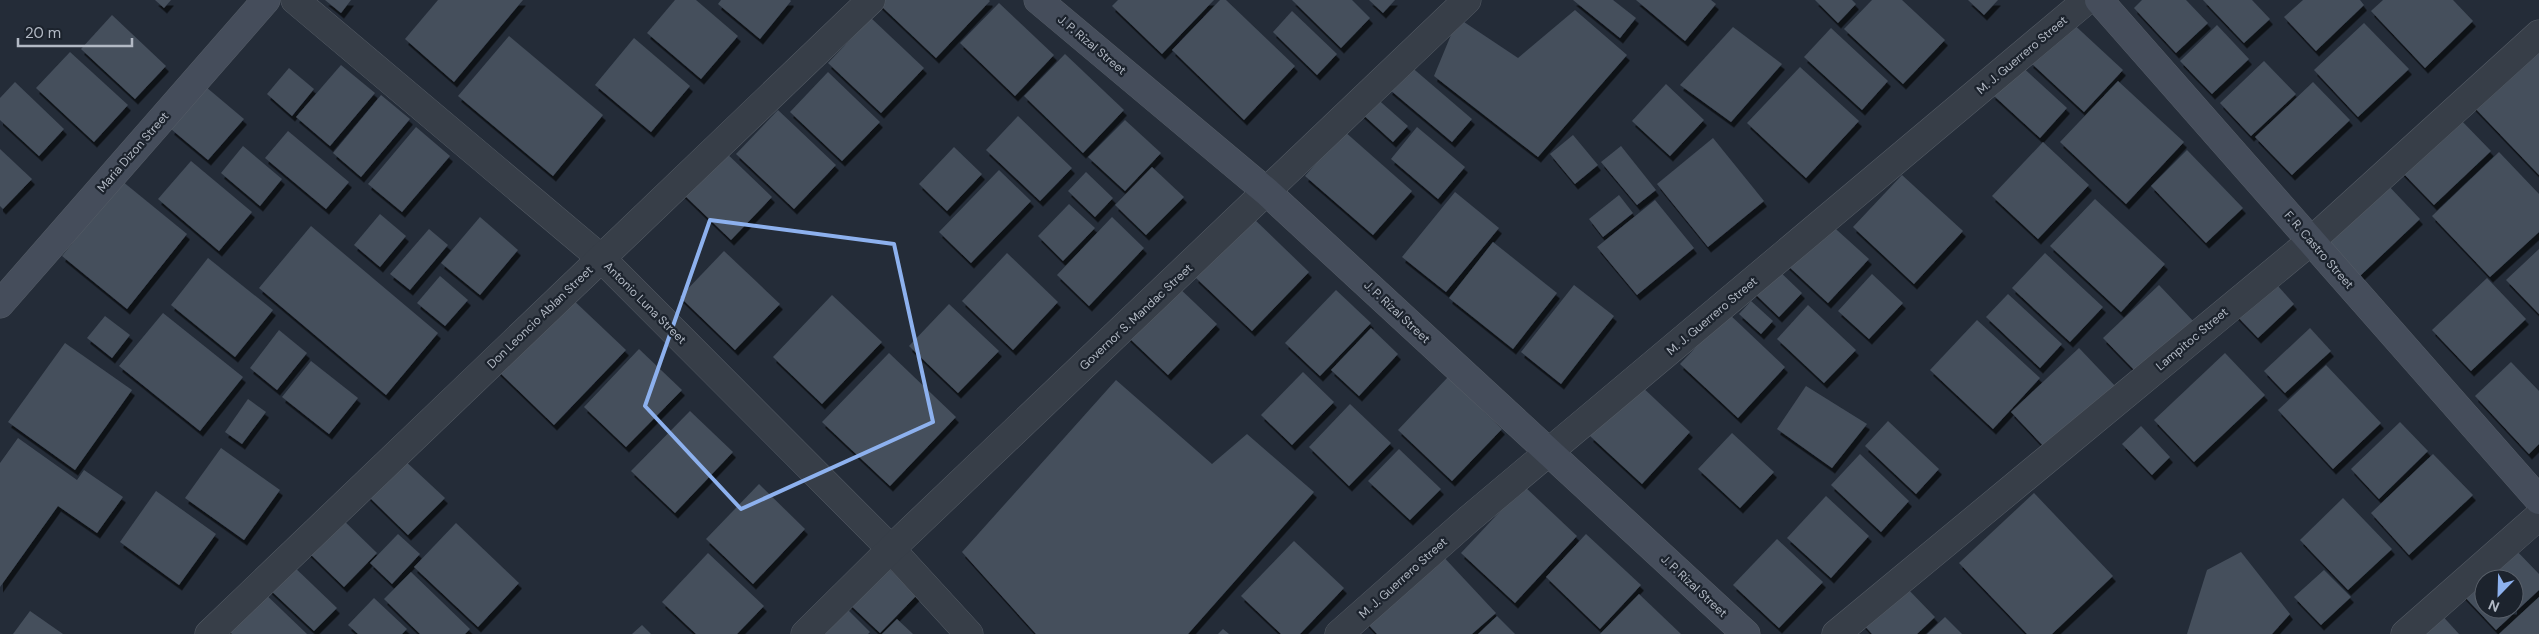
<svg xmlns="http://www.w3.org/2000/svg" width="2539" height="634" viewBox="0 0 2539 634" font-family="'DM Sans',sans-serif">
<defs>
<filter id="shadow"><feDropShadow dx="3" dy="5.5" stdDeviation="0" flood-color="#0009"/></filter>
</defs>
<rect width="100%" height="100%" fill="#242c38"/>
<g fill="#454f5c" fill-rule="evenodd" filter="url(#shadow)">
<path d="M155 0H171L164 8Z"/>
<path d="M325 0H351L341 13Z"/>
<path d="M438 0H523L454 82 405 39Z"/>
<path d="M675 0H696L738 36 701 79 647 33Z"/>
<path d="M721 0H790L791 1 760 39 718 4Z"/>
<path d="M882 0H989L990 1 936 58 879 4Z"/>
<path d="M1118 0H1214L1162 54 1112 6Z"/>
<path d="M1220 0H1226L1295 66 1244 120 1172 50Z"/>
<path d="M1292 0H1352L1370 18 1341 48Z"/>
<path d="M1369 0H1395L1383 13Z"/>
<path d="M1573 0H1613L1636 18 1620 38Z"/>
<path d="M1636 0H1711L1716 4 1685 41Z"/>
<path d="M1815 0H1852L1856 4 1838 23Z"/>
<path d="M1872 0H1902L1945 40 1903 84 1844 29Z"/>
<path d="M1968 0H1998L1984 15Z"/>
<path d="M2142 0H2186L2208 23 2176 53 2134 8Z"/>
<path d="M2203 0H2252L2270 19 2244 43Z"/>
<path d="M2303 0H2360L2364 5 2316 51 2284 17Z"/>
<path d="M2383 0H2453L2473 21 2425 68 2371 11Z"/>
<path d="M999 3 1054 55 1015 96 960 43Z"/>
<path d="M1575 10 1627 55 1538 157 1434 76 1458 18 1518 58Z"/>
<path d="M1292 11 1337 54 1317 75 1273 32Z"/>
<path d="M112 15 166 66 135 99 81 49Z"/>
<path d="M871 18 924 68 881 113 828 63Z"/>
<path d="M2069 20 2123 70 2084 112 2030 62Z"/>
<path d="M2364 23 2409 69 2358 117 2314 70Z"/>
<path d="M2217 25 2249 59 2212 94 2180 61Z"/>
<path d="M1733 27 1782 64 1731 122 1680 85Z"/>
<path d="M1831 28 1888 81 1862 110 1804 57Z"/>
<path d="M509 36 603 115 553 176 458 96Z"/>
<path d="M634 38 690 86 651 132 595 85Z"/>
<path d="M70 52 128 105 94 142 36 88Z"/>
<path d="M2539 52V175L2471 104Z"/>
<path d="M1065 54 1124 110 1083 153 1024 96Z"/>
<path d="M2264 61 2296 94 2251 136 2220 103Z"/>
<path d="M2019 64 2067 108 2040 138 1992 94Z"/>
<path d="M341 65 375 93 330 146 296 117Z"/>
<path d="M1409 65 1472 119 1452 142 1389 89Z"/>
<path d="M1800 67 1859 121 1806 178 1747 123Z"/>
<path d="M289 68 314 89 292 116 267 94Z"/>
<path d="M828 72 880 122 842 161 790 112Z"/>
<path d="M2118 81 2184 142 2126 204 2060 142Z"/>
<path d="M15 82 64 129 39 156 0 120V98Z"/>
<path d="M2313 82 2350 120 2292 175 2255 137Z"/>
<path d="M1666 84 1704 120 1670 156 1632 121Z"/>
<path d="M206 87 244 119 208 160 171 129Z"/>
<path d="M381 95 410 119 361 177 333 153Z"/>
<path d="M1374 96 1408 126 1393 142 1360 112Z"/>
<path d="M778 110 836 165 794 209 736 154Z"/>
<path d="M2456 115 2491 151 2434 205 2399 169Z"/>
<path d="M1018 116 1072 168 1040 201 986 150Z"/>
<path d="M1125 120 1161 153 1125 191 1088 157Z"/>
<path d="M416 127 450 156 402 212 368 184Z"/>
<path d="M1417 127 1465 167 1438 199 1391 159Z"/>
<path d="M288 131 349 182 326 209 265 158Z"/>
<path d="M1344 131 1412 191 1373 235 1305 176Z"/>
<path d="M1573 135 1598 165 1575 184 1550 154Z"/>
<path d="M1713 138 1764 201 1708 247 1657 184Z"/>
<path d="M2043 142 2089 185 2038 239 1992 196Z"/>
<path d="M243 146 282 179 260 206 221 173Z"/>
<path d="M1621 146 1656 190 1637 205 1601 162Z"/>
<path d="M954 147 982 174 947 211 919 184Z"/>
<path d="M721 148 772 197 731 240 680 191Z"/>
<path d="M0 149 32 179 3 209 0 206Z"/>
<path d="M2187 150 2243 208 2206 243 2151 186Z"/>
<path d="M2499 152 2539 194V232L2490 277 2432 216Z"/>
<path d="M191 161 252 212 219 251 158 199Z"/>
<path d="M1152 167 1184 197 1146 235 1115 205Z"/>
<path d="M999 170 1031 201 971 263 939 232Z"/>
<path d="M1086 172 1113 198 1095 217 1068 191Z"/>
<path d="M1902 175 1963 231 1914 284 1853 227Z"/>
<path d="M122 181 187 234 127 309 62 256Z"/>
<path d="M2385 182 2420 219 2360 276 2325 240Z"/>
<path d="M1455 192 1499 228 1446 292 1402 257Z"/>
<path d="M1619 195 1633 213 1603 237 1589 219Z"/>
<path d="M2095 199 2165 264 2121 312 2050 246Z"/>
<path d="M1655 200 1694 248 1637 295 1597 247Z"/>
<path d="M1069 204 1095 228 1063 261 1038 236Z"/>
<path d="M380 214 406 236 380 267 354 245Z"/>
<path d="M480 217 518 250 480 295 441 263Z"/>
<path d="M1112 217 1144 248 1089 306 1057 275Z"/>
<path d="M1253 218 1309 272 1252 331 1195 277Z"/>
<path d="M1827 221 1869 259 1828 303 1786 264Z"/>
<path d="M311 226 438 333 386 395 259 288Z"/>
<path d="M429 229 448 245 410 290 390 274Z"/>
<path d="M1493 242 1557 293 1513 349 1449 298Z"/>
<path d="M2539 249V314L2506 280Z"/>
<path d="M724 251 780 304 735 350 680 297Z"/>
<path d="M1007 253 1058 302 1013 350 962 301Z"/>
<path d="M2045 253 2103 307 2070 342 2012 288Z"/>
<path d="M208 258 273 310 235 357 171 305Z"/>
<path d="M1775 267 1802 293 1779 317 1752 291Z"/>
<path d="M1872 274 1903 303 1869 339 1838 311Z"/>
<path d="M440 276 468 300 445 326 417 303Z"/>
<path d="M2269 276 2294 304 2258 338 2232 311Z"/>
<path d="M2487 278 2526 319 2471 371 2432 330Z"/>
<path d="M1176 285 1217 324 1168 375 1127 336Z"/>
<path d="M1574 285 1614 316 1561 384 1521 352Z"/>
<path d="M2159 285 2195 323 2140 376 2103 338Z"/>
<path d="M1336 290 1371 323 1320 376 1285 343Z"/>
<path d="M2008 294 2062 344 2040 368 1986 317Z"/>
<path d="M832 295 882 342 822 404 773 357Z"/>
<path d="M569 296 626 350 554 425 497 370Z"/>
<path d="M1751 301 1773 321 1761 334 1739 314Z"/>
<path d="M949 304 999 351 958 393 909 346Z"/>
<path d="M1808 305 1856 350 1824 383 1777 339Z"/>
<path d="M163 313 243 377 200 431 119 366Z"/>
<path d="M1728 313 1785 367 1738 418 1680 364Z"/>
<path d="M105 316 130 335 112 358 87 338Z"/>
<path d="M1977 320 2040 378 1993 429 1930 370Z"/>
<path d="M1371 328 1398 354 1359 396 1331 370Z"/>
<path d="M2310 328 2331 351 2285 393 2264 371Z"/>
<path d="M279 330 307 353 277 390 250 368Z"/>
<path d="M65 343 132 390 75 470 8 422Z"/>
<path d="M2079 348 2117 388 2049 452 2011 412Z"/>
<path d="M639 349 682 390 626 447 584 407Z"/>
<path d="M889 353 956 417 890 486 822 422Z"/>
<path d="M2225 353 2265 395 2194 462 2154 420Z"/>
<path d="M311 361 358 398 329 434 282 397Z"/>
<path d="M2511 362 2539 391V444L2529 454 2475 396Z"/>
<path d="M2326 365 2381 423 2333 469 2278 410Z"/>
<path d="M1303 372 1334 402 1292 445 1261 415Z"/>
<path d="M1448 377 1502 429 1452 481 1398 430Z"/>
<path d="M1116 380 1212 464 1247 434 1314 492 1188 634H1036L962 552Z"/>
<path d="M1639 384 1690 432 1642 484 1590 436Z"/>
<path d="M1806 386 1867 424 1832 468 1777 429Z"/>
<path d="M248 399 266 412 242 444 225 432Z"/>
<path d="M1350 404 1391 443 1349 486 1309 447Z"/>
<path d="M690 411 733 452 675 513 631 471Z"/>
<path d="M1888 421 1939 469 1916 494 1865 446Z"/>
<path d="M2400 422 2428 451 2379 499 2351 469Z"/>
<path d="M2141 426 2170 457 2152 475 2122 444Z"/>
<path d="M1732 433 1774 472 1740 508 1698 469Z"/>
<path d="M18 438 77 480 84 470 123 497 97 533 58 506 0 587V463Z"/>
<path d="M221 448 280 490 244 540 185 498Z"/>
<path d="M1399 449 1441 489 1410 520 1368 481Z"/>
<path d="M1860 454 1909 501 1881 532 1831 485Z"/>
<path d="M2433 454 2473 495 2409 555 2371 513Z"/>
<path d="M402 458 445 498 408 535 367 495Z"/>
<path d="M759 484 805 529 753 584 706 539Z"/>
<path d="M1524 486 1577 536 1515 603 1461 553Z"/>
<path d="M156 491 216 534 179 585 120 542Z"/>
<path d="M2034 493 2113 576 2052 634H2027L1959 563Z"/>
<path d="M1826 496 1869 536 1831 578 1787 538Z"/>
<path d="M2343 498 2392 549 2348 590 2300 540Z"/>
<path d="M337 514 377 553 344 587 304 548Z"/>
<path d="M456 523 519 583 478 627 414 567Z"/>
<path d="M398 534 420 554 392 584 370 563Z"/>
<path d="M1586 534 1641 585 1600 629 1546 577Z"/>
<path d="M1777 539 1823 582 1779 628 1733 585Z"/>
<path d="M1294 541 1344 588 1300 634H1281L1241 596Z"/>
<path d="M2512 546 2539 574V590L2496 630 2462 594ZM2484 579H2514V609H2484Z"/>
<path d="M1438 551 1496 613 1472 634H1377L1363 619Z"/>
<path d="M2241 552 2290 614 2272 634H2187L2207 570Z"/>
<path d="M708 553 764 606 737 634H696L662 602Z"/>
<path d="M881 561 917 595 880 633 845 600Z"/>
<path d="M290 563 337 608 314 631 267 587Z"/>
<path d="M2324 570 2351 597 2321 625 2294 597Z"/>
<path d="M411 572 470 629 465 634H420L384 599Z"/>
<path d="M1903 584 1935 617 1917 634H1872L1862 623Z"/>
<path d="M260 589 307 634H232L224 626Z"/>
<path d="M1639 594 1681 634H1600Z"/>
<path d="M2539 597V634H2499Z"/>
<path d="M374 598 407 629 402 634H358L348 625Z"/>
<path d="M841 603 870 632 868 634H819Z"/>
<path d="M30 611 63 634H13Z"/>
<path d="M2438 611 2459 634H2414Z"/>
<path d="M1497 616 1515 634H1478Z"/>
<path d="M1945 617 1962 634H1927Z"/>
<path d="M897 619 913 634H882Z"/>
<path d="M642 625 651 634H632Z"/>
<path d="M1223 629 1229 634H1218Z"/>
</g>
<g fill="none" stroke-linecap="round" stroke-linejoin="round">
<g stroke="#555c66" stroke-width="29">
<g id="minor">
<path d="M295 0 602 259 891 549 969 634"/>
<path d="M209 634 871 0"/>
<path d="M805 634 891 549 1467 0"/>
<path d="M1339 634 1469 519 2087 0"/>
<path d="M1836 634 2311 241 2539 34"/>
<path d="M2405 634 2539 516"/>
</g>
</g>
<g stroke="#555c66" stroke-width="29">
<g id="secondary">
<path d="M1038 0 1267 192 1746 634"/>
<path d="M2099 0 2539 500"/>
<path d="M0 304 266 0"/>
</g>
</g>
<use href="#minor" stroke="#373e48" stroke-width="28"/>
<use href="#secondary" stroke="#454d5b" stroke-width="28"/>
</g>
<path fill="none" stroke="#8db1ee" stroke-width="4" stroke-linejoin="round" d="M710 220 894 244 933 422 741 509 645 406Z"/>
<g text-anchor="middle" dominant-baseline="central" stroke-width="4.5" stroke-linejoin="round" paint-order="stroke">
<g font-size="12" fill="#b2b9c4" stroke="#1c232d">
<text transform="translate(1092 45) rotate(40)">J. P. Rizal Street</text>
<text transform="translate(2022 55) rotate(-40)">M. J. Guerrero Street</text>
<text transform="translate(133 152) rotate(-49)">Maria Dizon Street</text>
<text transform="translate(2319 250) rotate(49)">F. R. Castro Street</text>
<text transform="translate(645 303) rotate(45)">Antonio Luna Street</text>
<text transform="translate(1397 312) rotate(43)">J. P. Rizal Street</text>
<text transform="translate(1712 316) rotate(-40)">M. J. Guerrero Street</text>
<text transform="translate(540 317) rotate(-44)">Don Leoncio Ablan Street</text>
<text transform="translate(1136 317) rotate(-43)">Governor S. Mandac Street</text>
<text transform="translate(2192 339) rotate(-40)">Lampitoc Street</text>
<text transform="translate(1403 578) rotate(-42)">M. J. Guerrero Street</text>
<text transform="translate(1694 586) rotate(43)">J. P. Rizal Street</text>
</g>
</g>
<g transform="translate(2499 594) rotate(203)"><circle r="24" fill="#1c232d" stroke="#585f69"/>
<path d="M0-4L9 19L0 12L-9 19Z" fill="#8db1ee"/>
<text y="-8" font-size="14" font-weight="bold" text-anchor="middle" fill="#b2b9c4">N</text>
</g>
<path d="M18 38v8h114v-8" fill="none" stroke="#b2b9c4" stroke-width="2.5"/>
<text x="25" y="38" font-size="15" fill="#b2b9c4" stroke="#1c232d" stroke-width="4" paint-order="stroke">20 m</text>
</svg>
